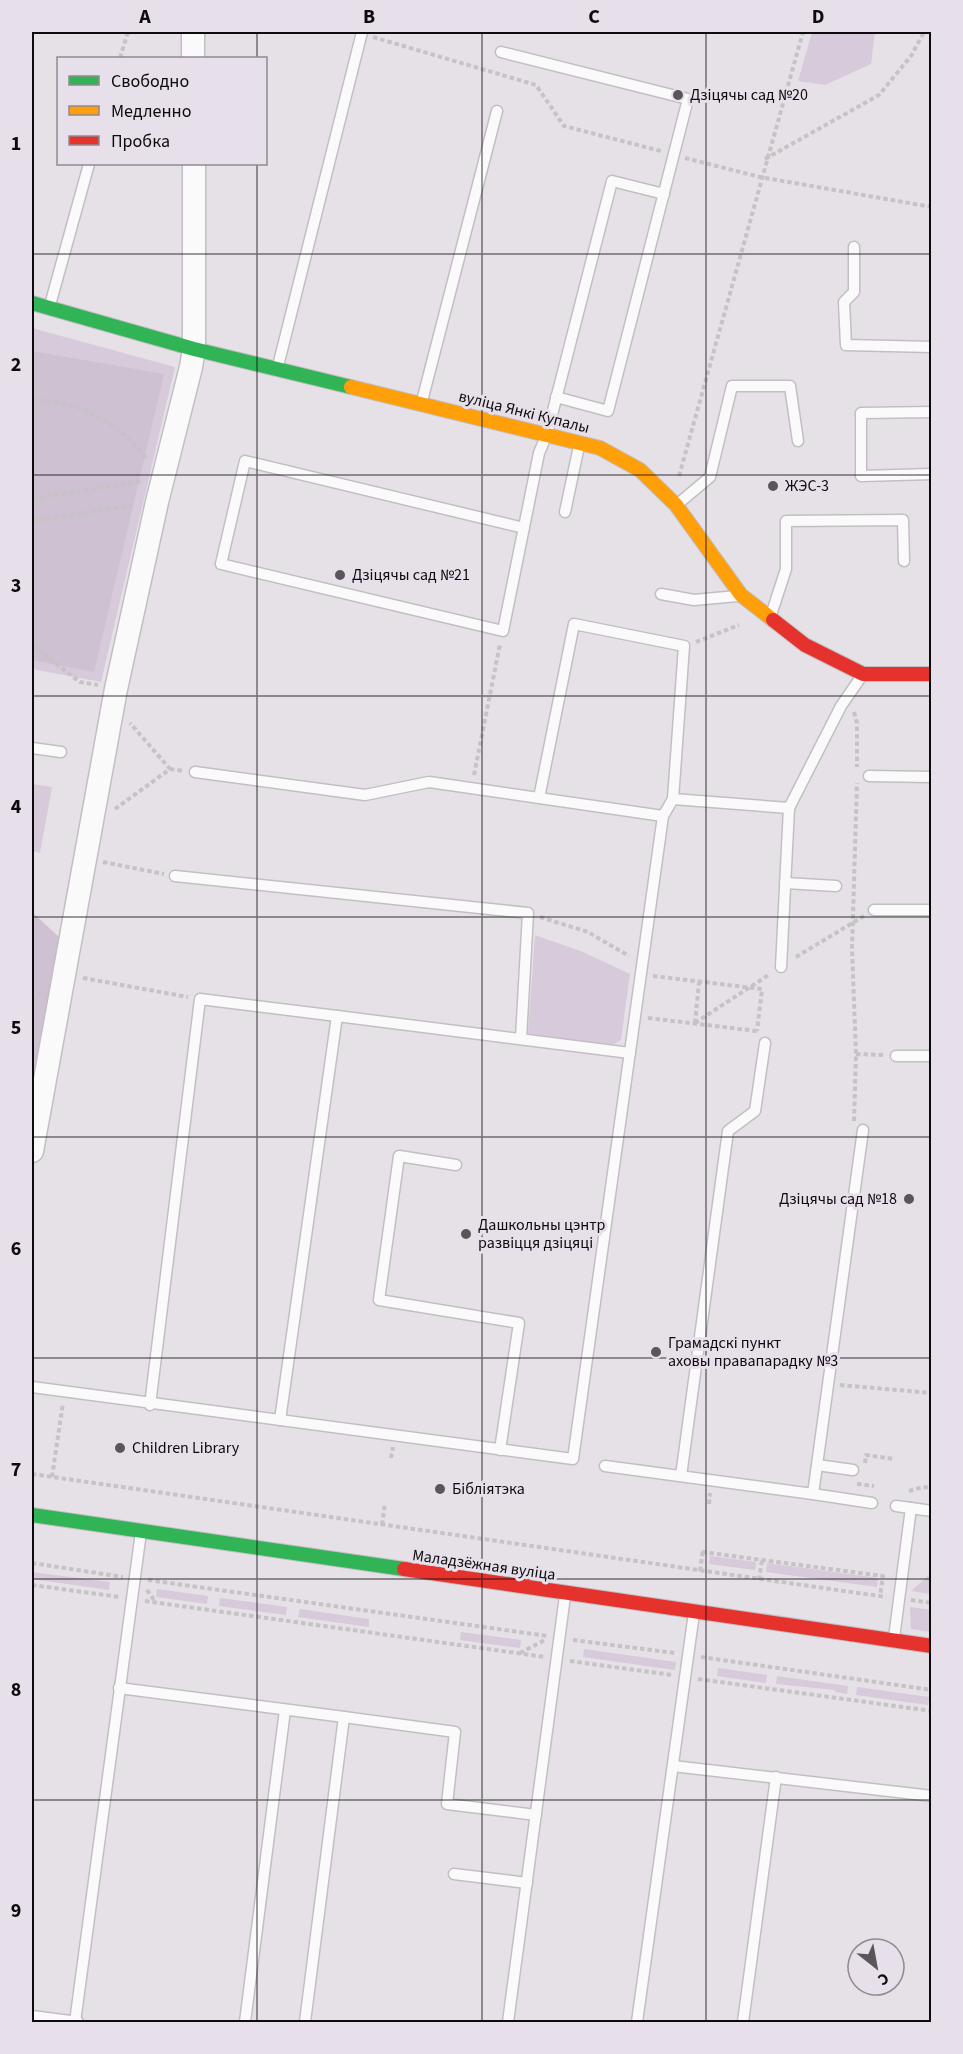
<svg xmlns="http://www.w3.org/2000/svg" width="963" height="2054" viewBox="0 0 963 2054" font-family="'Source Sans 3',sans-serif">
<rect width="100%" height="100%" fill="#e6e1e7"/>
<g fill="#d7cada">
<path d="M812 32H875L871 64 825 85 798 81Z"/>
<path d="M32 328 175 367 101 682 32 669Z"/>
<path d="M32 784 52 787 40 853 32 851Z"/>
<path d="M535 935 583 952 630 974 621 1040 612 1045 528 1034Z"/>
<path d="M710 1556 756 1562 755 1570 709 1564Z"/>
<path d="M767 1563 872 1577 878 1579 877 1587 766 1572Z"/>
<path d="M32 1572 110 1582 109 1590 32 1579Z"/>
<path d="M931 1573V1594L911 1591Z"/>
<path d="M157 1589 208 1596 207 1604 156 1597Z"/>
<path d="M220 1598 287 1607 286 1615 219 1606Z"/>
<path d="M910 1607 931 1610V1632L911 1629Z"/>
<path d="M300 1609 369 1619V1627L298 1617Z"/>
<path d="M461 1632 521 1640 520 1648 460 1640Z"/>
<path d="M584 1649 676 1662 675 1670 583 1657Z"/>
<path d="M718 1668 767 1675 766 1683 717 1676Z"/>
<path d="M777 1676 848 1686 847 1694 835 1692V1690L776 1684Z"/>
<path d="M857 1687 929 1697 928 1705 856 1695Z"/>
</g>
<g fill="#cec1d1">
<path d="M32 351 164 374 94 672 32 660Z"/>
<path d="M32 912 61 939 35 1071 32 1069Z"/>
</g>
<g fill="none" stroke-linecap="round" stroke-linejoin="round">
<g stroke="#c2bfc3" stroke-width="13">
<g id="lane">
<path d="M501 52 688 99 608 411 556 397"/>
<path d="M854 247V292L844 302 846 345 932 347"/>
<path d="M50 305 89 164"/>
<path d="M278 366 362 32"/>
<path d="M422 401 497 111"/>
<path d="M932 412 861 413V476L932 474"/>
<path d="M679 503 710 477 732 386H790L798 441"/>
<path d="M565 512 579 446"/>
<path d="M524 528 245 461 221 564 503 631 539 453 547 434 612 181 664 194"/>
<path d="M661 594 694 600 737 596"/>
<path d="M771 615 786 569V521L903 520 904 561"/>
<path d="M32 748 61 752"/>
<path d="M195 772 365 795 429 782 663 816"/>
<path d="M869 776 932 777"/>
<path d="M539 798 574 624 684 646 673 799 789 808 841 706 861 677"/>
<path d="M175 876 528 913 521 1038"/>
<path d="M785 883 836 886"/>
<path d="M874 910H932"/>
<path d="M781 967 789 808"/>
<path d="M896 1056H932"/>
<path d="M456 1165 399 1156 379 1300 519 1323 500 1450"/>
<path d="M32 1387 573 1459 663 816 673 799"/>
<path d="M150 1405 200 999 337 1016"/>
<path d="M280 1420 337 1016 630 1053"/>
<path d="M817 1465 853 1470"/>
<path d="M605 1466 813 1494 863 1130"/>
<path d="M681 1476 728 1131 755 1111 765 1043"/>
<path d="M813 1494 872 1503"/>
<path d="M896 1506 932 1511"/>
<path d="M894 1638 911 1508"/>
<path d="M119 1688 344 1717"/>
<path d="M673 1766 932 1796"/>
<path d="M454 1874 527 1883"/>
<path d="M32 2016 78 2022"/>
<path d="M75 2022 141 1532"/>
<path d="M245 2022 285 1710"/>
<path d="M305 2022 344 1717 455 1732 447 1804 536 1815"/>
<path d="M508 2022 565 1596"/>
<path d="M637 2022 694 1613"/>
<path d="M743 2022 776 1777"/>
</g>
</g>
<g stroke="#c2bfc3" stroke-width="25">
<g id="street">
<path d="M193 32V58"/>
<path d="M32 1151 116 689 157 502 191 367 194 349V164"/>
</g>
</g>
<g stroke="#c2bfc3" stroke-width="16">
<g id="fast">
<path d="M32 303 194 349 351 387"/>
<path d="M32 1515 404 1569"/>
</g>
</g>
<g stroke="#c2bfc3" stroke-width="16">
<path id="slow" d="M351 387 600 448 640 470 676 505 741 595 773 620"/>
</g>
<g stroke="#c2bfc3" stroke-width="16">
<g id="jam">
<path d="M773 620 805 645 863 674H932"/>
<path d="M404 1569 932 1646"/>
</g>
</g>
<g stroke="#c5c3c5" stroke-width="4" stroke-dasharray="4.5 3" stroke-linecap="butt">
<path d="M373 37 536 85 564 126 661 151"/>
<path d="M120 58 128 32"/>
<path d="M685 158 760 177 932 207"/>
<path d="M765 159 879 95 911 56 924 32"/>
<path d="M32 399C84 403 114 420 147 459"/>
<path d="M679 476 803 32"/>
<path d="M32 499 143 481"/>
<path d="M32 521 136 505"/>
<path d="M696 642 739 625"/>
<path d="M32 645 80 682 98 685"/>
<path d="M854 712 857 723V767"/>
<path d="M170 769 184 771"/>
<path d="M474 775 500 644"/>
<path d="M115 809 170 769 130 723"/>
<path d="M103 862 164 874"/>
<path d="M540 917 588 932 629 956"/>
<path d="M796 957 864 916"/>
<path d="M653 976 762 989 757 1031"/>
<path d="M83 978 188 997"/>
<path d="M32 1000 40 993"/>
<path d="M648 1018 757 1031"/>
<path d="M695 1023 770 974"/>
<path d="M695 1023 699 982"/>
<path d="M856 1054 883 1055"/>
<path d="M854 1121 856 1054 852 948 857 783"/>
<path d="M840 1385 932 1393"/>
<path d="M391 1458 393 1447"/>
<path d="M865 1463 866 1455 894 1459"/>
<path d="M32 1474 886 1597"/>
<path d="M52 1477 63 1403"/>
<path d="M857 1484 874 1486"/>
<path d="M909 1491 923 1487 932 1488"/>
<path d="M709 1504 710 1493"/>
<path d="M382 1525 385 1503"/>
<path d="M702 1552 883 1576 880 1596"/>
<path d="M32 1563 123 1577"/>
<path d="M700 1571 703 1549"/>
<path d="M148 1580 548 1636"/>
<path d="M759 1580 762 1560"/>
<path d="M32 1585 120 1597"/>
<path d="M147 1590 156 1603"/>
<path d="M911 1600 932 1603"/>
<path d="M145 1601 545 1657"/>
<path d="M573 1640 675 1653"/>
<path d="M520 1653 545 1640"/>
<path d="M701 1657 932 1690"/>
<path d="M570 1661 672 1675"/>
<path d="M698 1679 932 1711"/>
</g>
<use href="#lane" stroke="#fbfafb" stroke-width="10"/>
<use href="#street" stroke="#fbfafb" stroke-width="22"/>
<use href="#fast" stroke="#30b455" stroke-width="14"/>
<use href="#slow" stroke="#ff9f0a" stroke-width="14"/>
<use href="#jam" stroke="#e5322d" stroke-width="14"/>
</g>
<path fill="none" stroke="#0d0b0e" stroke-width="1.5" stroke-opacity="0.55" d="M257 32V58M482 32V2022M706 32V2022M257 164V2022M32 254H932M32 475H932M32 696H932M32 917H932M32 1137H932M32 1358H932M32 1579H932M32 1800H932"/>
<g fill="#59565a" stroke="#e7dfe9" stroke-width="2">
<circle cx="678" cy="95" r="6"/>
<circle cx="773" cy="486" r="6"/>
<circle cx="340" cy="575" r="6"/>
<circle cx="909" cy="1199" r="6"/>
<circle cx="466" cy="1234" r="6"/>
<circle cx="656" cy="1352" r="6"/>
<circle cx="120" cy="1448" r="6"/>
<circle cx="440" cy="1489" r="6"/>
</g>
<g text-anchor="middle" dominant-baseline="central" stroke-width="6" stroke-linejoin="round" paint-order="stroke">
<g font-size="16" fill="#0d0b0e" stroke="#e7dfe9" text-anchor="start">
<text x="690" y="95">Дзіцячы сад №20</text>
<text x="785" y="486">ЖЭС-3</text>
<text x="352" y="575">Дзіцячы сад №21</text>
<text x="897" y="1199" text-anchor="end">Дзіцячы сад №18</text>
<text x="478" y="1225">Дашкольны цэнтр<tspan x="478" dy="18">развіцця дзіцяці</tspan></text>
<text x="668" y="1343">Грамадскі пункт<tspan x="668" dy="18">аховы правапарадку №3</tspan></text>
<text x="132" y="1448">Children Library</text>
<text x="452" y="1489">Бібліятэка</text>
</g>
<g font-size="16" fill="#0d0b0e" stroke="#e7dfe9">
<text transform="translate(524 412) rotate(14)">вуліца Янкі Купалы</text>
<text transform="translate(484 1565) rotate(8)">Маладзёжная вуліца</text>
</g>
</g>
<rect width="963" height="2054" fill="none" stroke="#e7dfe9" stroke-width="66"/>
<rect x="57" y="57" width="210" height="108" fill="#e7dfe9" stroke="#908a91" stroke-width="1.5"/>
<rect x="69" y="76" width="30" height="9" fill="#30b455" stroke="#908a91" stroke-width="1.5"/>
<text x="111" y="87" font-size="18" fill="#0d0b0e">Свободно</text>
<rect x="69" y="106" width="30" height="9" fill="#ff9f0a" stroke="#908a91" stroke-width="1.5"/>
<text x="111" y="117" font-size="18" fill="#0d0b0e">Медленно</text>
<rect x="69" y="136" width="30" height="9" fill="#e5322d" stroke="#908a91" stroke-width="1.5"/>
<text x="111" y="147" font-size="18" fill="#0d0b0e">Пробка</text>
<g transform="translate(876 1967) rotate(149)"><circle r="28" fill="#e7dfe9" stroke="#908a91" stroke-width="1.5"/>
<path d="M0-4.5L10 22L0 15L-10 22Z" fill="#59565a"/>
<text y="-9" font-size="16" font-weight="bold" text-anchor="middle" fill="#0d0b0e">С</text>
</g>
<rect x="33" y="33" width="897" height="1988" fill="none" stroke="#0d0b0e" stroke-width="2"/>
<g font-size="20" text-anchor="middle" font-weight="bold" fill="#0d0b0e">
<text x="145" y="23">A</text>
<text x="369" y="23">B</text>
<text x="594" y="23">C</text>
<text x="818" y="23">D</text>
<text x="16" y="150">1</text>
<text x="16" y="371">2</text>
<text x="16" y="592">3</text>
<text x="16" y="813">4</text>
<text x="16" y="1034">5</text>
<text x="16" y="1255">6</text>
<text x="16" y="1476">7</text>
<text x="16" y="1696">8</text>
<text x="16" y="1917">9</text>
</g>
</svg>
